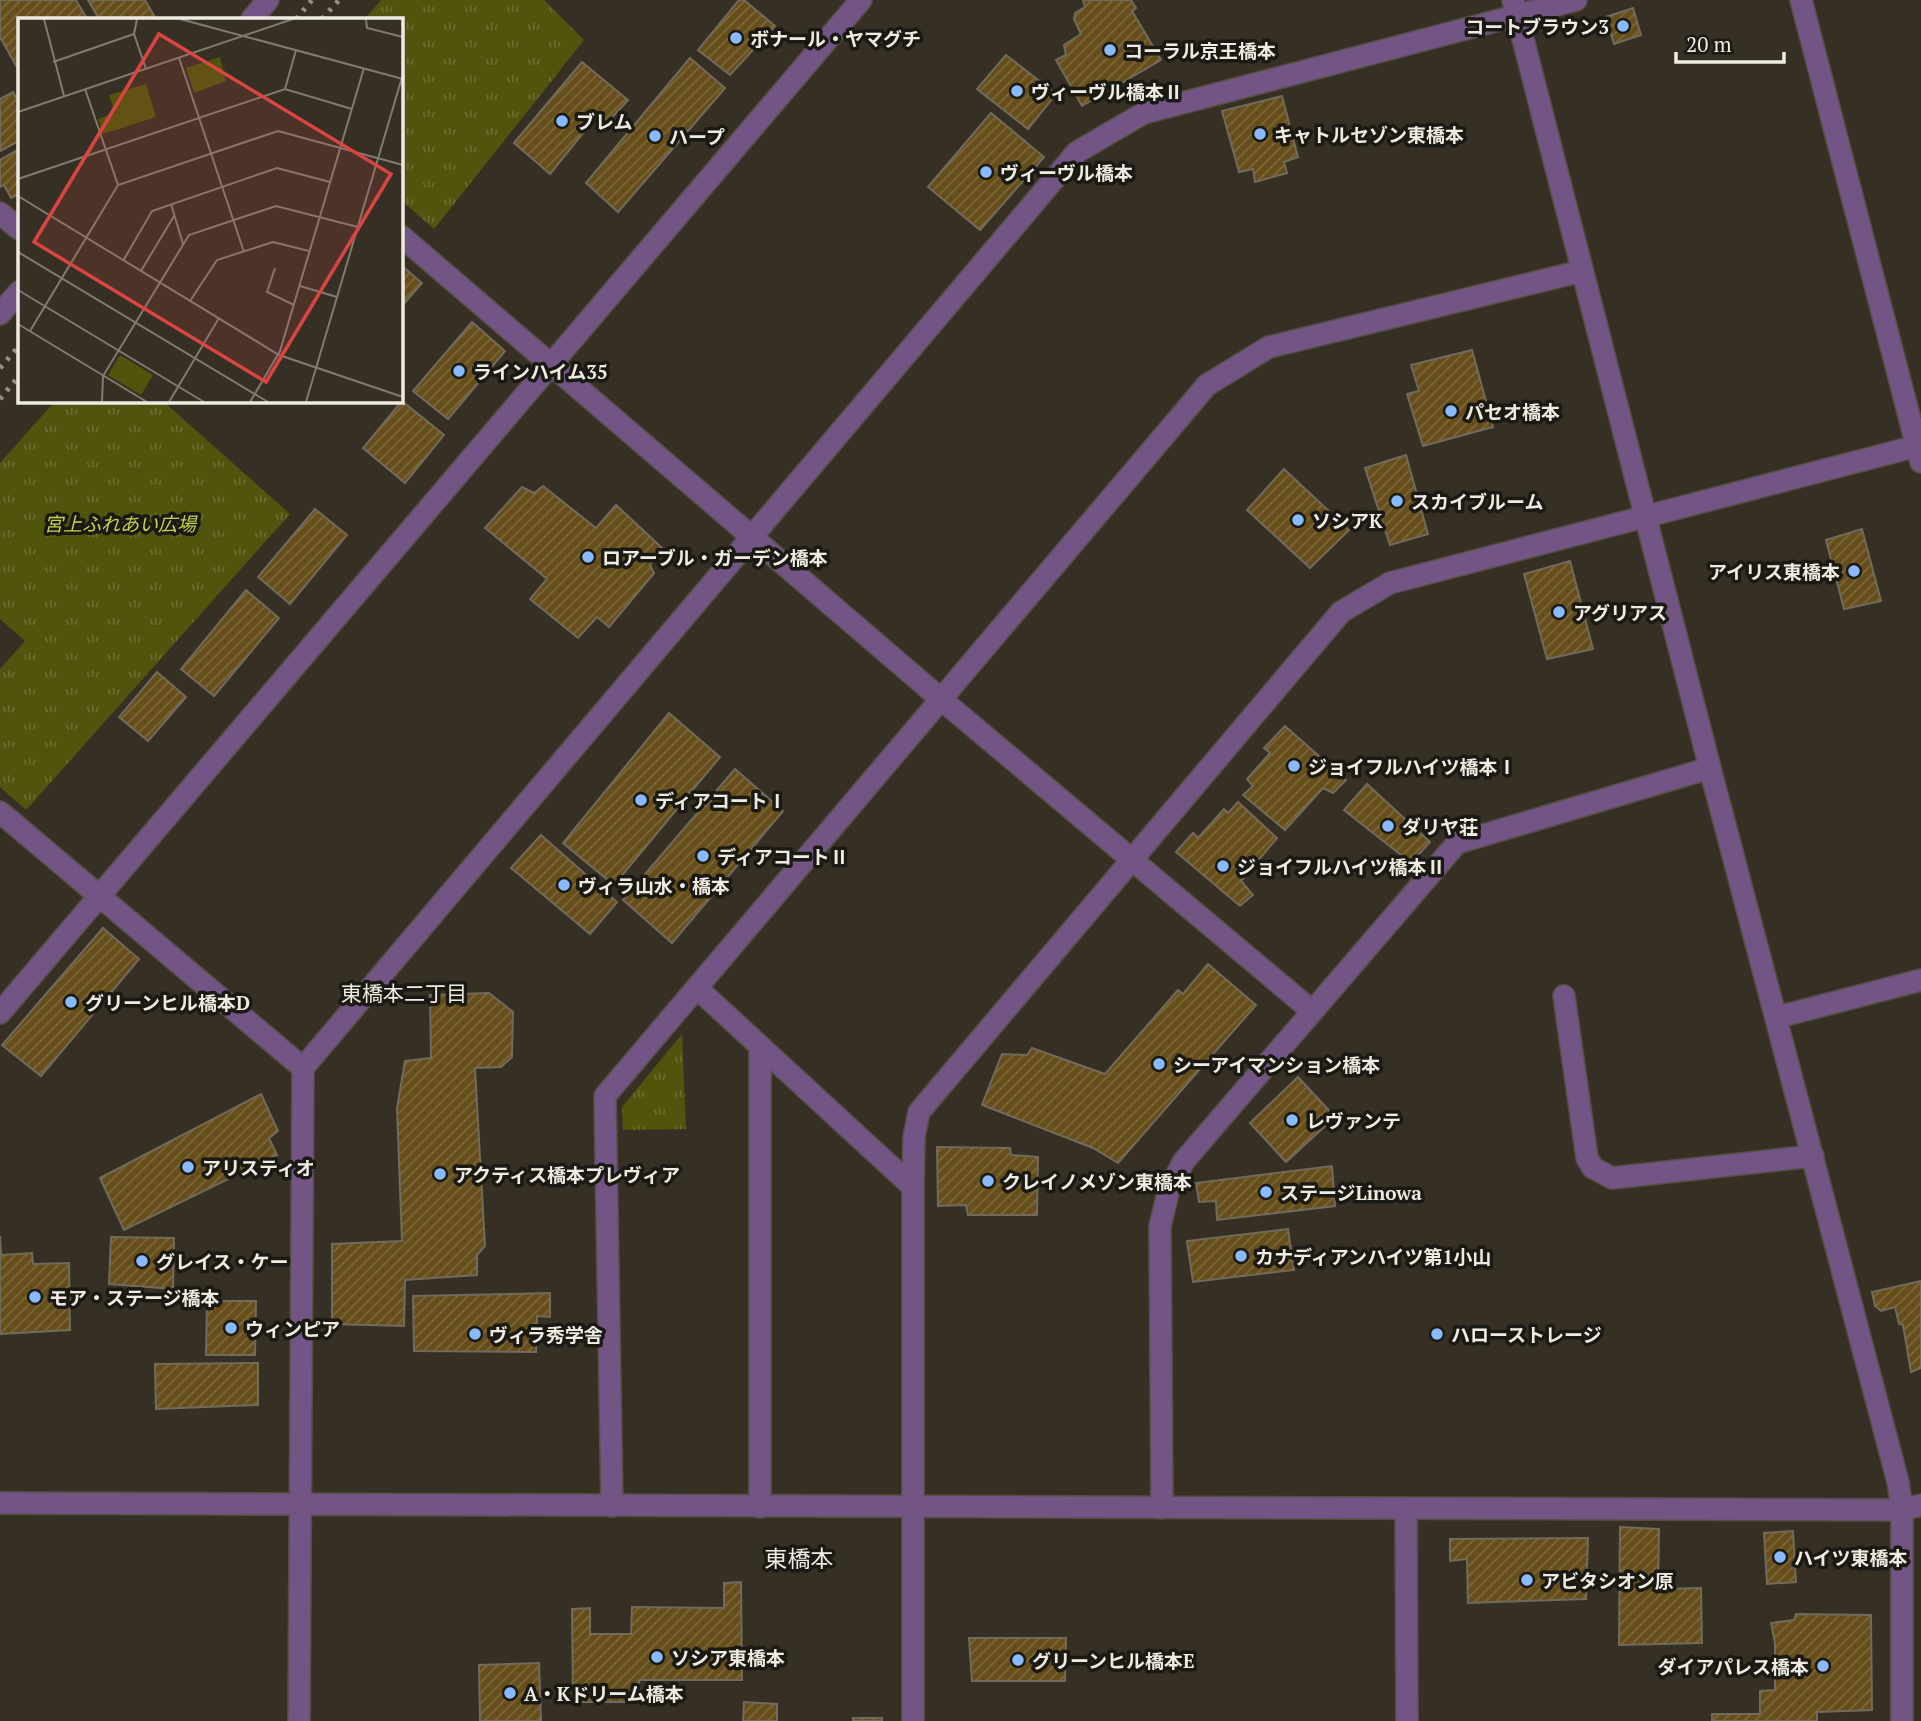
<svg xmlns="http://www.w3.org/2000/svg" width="1921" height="1721" viewBox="0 0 1921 1721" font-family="'PT Serif','Noto Sans JP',serif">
<defs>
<pattern id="park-tufts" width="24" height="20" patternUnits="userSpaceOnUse" patternTransform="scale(1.75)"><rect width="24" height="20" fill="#50540c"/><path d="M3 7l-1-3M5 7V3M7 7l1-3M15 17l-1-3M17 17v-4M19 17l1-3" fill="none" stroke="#6a6d2f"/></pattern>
<pattern id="building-hatch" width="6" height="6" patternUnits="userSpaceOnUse" patternTransform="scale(1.75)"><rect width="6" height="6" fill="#664e1a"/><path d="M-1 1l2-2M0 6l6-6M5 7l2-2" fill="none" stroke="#7c683b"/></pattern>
</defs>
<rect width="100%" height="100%" fill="#363024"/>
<g fill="url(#park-tufts)">
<path d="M381 0H544L584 40 434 229 401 200V19H365Z"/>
<path d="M55 401H163L290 514 26 810 0 787V669L25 641 0 619V463Z"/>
<path d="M682 1034 686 1129 623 1130 622 1107Z"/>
</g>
<g fill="url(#building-hatch)" stroke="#716a5d" stroke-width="2">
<path d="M0 0H76L87 19H19V71L0 37Z"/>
<path d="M88 0H145L156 19H99Z"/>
<path d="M739 0H744L775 26 730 75 698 50Z"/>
<path d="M1083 0H1131L1136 8 1132 11 1161 60 1082 106 1056 60 1066 55 1064 45 1081 34 1074 19 1075 13 1085 7Z"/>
<path d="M1633 8 1641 35 1614 44 1606 17Z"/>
<path d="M1006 55 1056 94 1028 129 977 89Z"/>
<path d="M690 58 725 88 618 212 586 183Z"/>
<path d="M582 62 628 100 605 125 596 117 550 174 514 143Z"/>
<path d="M13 92 19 103V141L0 151V99Z"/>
<path d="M1282 96 1298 157 1284 162 1287 173 1255 182 1253 169 1239 172 1222 111Z"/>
<path d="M991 113 1044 157 980 230 928 187Z"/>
<path d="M19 149V198L17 195 11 198 4 185 0 187V160Z"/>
<path d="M401 265 422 283 401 307Z"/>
<path d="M472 322 505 351 448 419 413 391Z"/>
<path d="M1472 350 1493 427 1423 446 1407 394 1419 391 1411 365Z"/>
<path d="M402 401 444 435 405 483 363 448Z"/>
<path d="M1406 455 1428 534 1390 545 1365 468Z"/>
<path d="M1284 469 1349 530 1310 568 1247 510Z"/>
<path d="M543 486 596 528 616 505 662 548 650 565 654 573 609 627 597 617 578 638 530 599 547 579 485 528 522 487 534 493Z"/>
<path d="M315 509 347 535 290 604 258 577Z"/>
<path d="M1862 529 1881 601 1844 609 1826 540Z"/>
<path d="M1570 561 1593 649 1547 659 1524 574Z"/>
<path d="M246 590 279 618 214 696 181 669Z"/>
<path d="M157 672 186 697 148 741 119 717Z"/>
<path d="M669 713 720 757 614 885 563 843Z"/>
<path d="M1285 726 1346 780 1333 793 1323 788 1285 830 1243 795 1253 786 1247 779 1270 753 1264 748Z"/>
<path d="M735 769 783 811 672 943 623 900Z"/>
<path d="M1367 784 1430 842 1411 863 1344 810Z"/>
<path d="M1238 802 1277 838 1241 881 1253 895 1240 906 1176 852 1193 833 1198 838 1224 809 1228 813Z"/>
<path d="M541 835 617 902 590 934 511 868Z"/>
<path d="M103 928 139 959 41 1076 2 1045Z"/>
<path d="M1208 964 1256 1005 1118 1163 1093 1148 982 1105 1002 1054 1027 1055 1032 1048 1105 1074 1178 990 1183 994Z"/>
<path d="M489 993 513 1012 512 1057 501 1067 475 1068 485 1246 477 1255V1275L405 1280 404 1326 332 1324V1244L402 1241 397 1108 405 1061 431 1058 430 995Z"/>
<path d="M1298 1077 1335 1117 1286 1162 1250 1123Z"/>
<path d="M261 1094 278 1131 269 1138 277 1155 124 1230 100 1178Z"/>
<path d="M937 1147 1010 1148 1011 1155 1038 1157 1037 1215H968L966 1205 938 1206Z"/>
<path d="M1332 1166 1335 1206 1217 1220 1216 1201 1199 1202 1196 1183Z"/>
<path d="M1288 1229 1294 1270 1193 1282 1187 1241Z"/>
<path d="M0 1236 1 1255 32 1253 33 1264 69 1263 70 1330 0 1334Z"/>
<path d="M111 1237 174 1238 173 1289 109 1284Z"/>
<path d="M1921 1281V1368L1911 1372 1903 1325 1899 1324 1895 1307 1881 1311 1875 1306 1872 1292Z"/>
<path d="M550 1293V1317L537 1316 536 1352 414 1351 413 1296Z"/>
<path d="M207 1301H256L255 1355H206Z"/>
<path d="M258 1363V1405L156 1409 155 1364Z"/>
<path d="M1620 1527 1659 1529 1658 1589 1701 1588 1702 1643 1619 1645Z"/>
<path d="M1793 1531 1796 1582 1767 1584 1764 1533Z"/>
<path d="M1588 1538 1586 1599 1468 1603 1467 1559 1450 1561V1539Z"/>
<path d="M741 1582 742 1680H639L641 1702H573L572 1609 590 1608V1634H631L632 1607 724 1608V1583Z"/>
<path d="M1796 1614 1871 1615 1872 1710 1817 1712V1721H1712V1714H1760V1691L1775 1690V1643L1771 1623 1794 1620Z"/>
<path d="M969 1638H1066L1065 1681H972Z"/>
<path d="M539 1663 541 1721H480L479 1665Z"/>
<path d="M744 1702 777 1704V1721H743Z"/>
<rect x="853" y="1718" width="29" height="3"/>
</g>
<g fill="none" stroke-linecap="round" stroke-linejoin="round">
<g stroke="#544e43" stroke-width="24">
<g id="minor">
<path d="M1513 0 1710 768 1898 1482 1902 1510V1721"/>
<path d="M252 19 268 0"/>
<path d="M0 213 19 229"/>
<path d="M401 236 942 700 1312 1011"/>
<path d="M0 314 19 292"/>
<path d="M0 812 303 1068"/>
<path d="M698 989 913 1187"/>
<path d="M1564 996 1587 1158 1593 1168 1612 1178 1813 1156"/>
<path d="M0 1013 861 0"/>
<path d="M1778 1017 1921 980"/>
<path d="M760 1047V1507"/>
<path d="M0 1503 1902 1510 1921 1505"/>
<path d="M612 1506 605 1096 1207 385 1269 347 1582 271"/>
<path d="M1162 1508 1160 1226 1169 1189 1184 1161 1457 843 1710 768"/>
<path d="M1406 1508 1407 1721"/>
<path d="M299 1721 303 1068 1077 152 1144 113 1576 0"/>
<path d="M913 1721V1187L914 1137 919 1112 1341 612 1390 583 1917 446"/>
</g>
</g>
<g stroke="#544e43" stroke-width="24">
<path id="tertiary" d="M1801 0 1921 462"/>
</g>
<use href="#minor" stroke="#725485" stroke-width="21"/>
<use href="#tertiary" stroke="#725485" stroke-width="21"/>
<g stroke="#948f85" stroke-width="5" stroke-dasharray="3.5 7" stroke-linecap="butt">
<path d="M296 19 312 0"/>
<path d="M322 19 339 0"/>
<path d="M0 368 19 346"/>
<path d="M0 399 19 376"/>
</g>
</g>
<g fill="#89bafc" stroke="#1b1913" stroke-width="2.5">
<circle cx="1623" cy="26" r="7"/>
<circle cx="736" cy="38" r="7"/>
<circle cx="1110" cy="50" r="7"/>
<circle cx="1017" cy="91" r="7"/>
<circle cx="562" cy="121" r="7"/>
<circle cx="1260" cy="134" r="7"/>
<circle cx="655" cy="136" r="7"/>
<circle cx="986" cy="172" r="7"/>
<circle cx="459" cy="371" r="7"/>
<circle cx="1451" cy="411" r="7"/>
<circle cx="1397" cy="501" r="7"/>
<circle cx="1298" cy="520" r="7"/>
<circle cx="588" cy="557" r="7"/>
<circle cx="1854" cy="571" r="7"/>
<circle cx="1559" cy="612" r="7"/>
<circle cx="1294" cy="766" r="7"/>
<circle cx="641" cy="800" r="7"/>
<circle cx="1388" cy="826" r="7"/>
<circle cx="703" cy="856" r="7"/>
<circle cx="1223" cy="866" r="7"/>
<circle cx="564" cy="885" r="7"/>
<circle cx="71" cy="1002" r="7"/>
<circle cx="1159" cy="1064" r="7"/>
<circle cx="1292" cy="1120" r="7"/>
<circle cx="188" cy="1167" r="7"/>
<circle cx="440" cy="1174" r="7"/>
<circle cx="988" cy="1181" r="7"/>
<circle cx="1266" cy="1192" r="7"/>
<circle cx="1241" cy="1256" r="7"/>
<circle cx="142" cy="1261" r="7"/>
<circle cx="35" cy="1297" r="7"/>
<circle cx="231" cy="1328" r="7"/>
<circle cx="475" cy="1334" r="7"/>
<circle cx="1437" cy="1334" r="7"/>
<circle cx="1780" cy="1557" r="7"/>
<circle cx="1527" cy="1580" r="7"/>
<circle cx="657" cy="1657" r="7"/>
<circle cx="1018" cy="1660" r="7"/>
<circle cx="1823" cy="1666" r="7"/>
<circle cx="510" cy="1693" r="7"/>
</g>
<g text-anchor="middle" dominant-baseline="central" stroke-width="7" stroke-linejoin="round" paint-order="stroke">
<g font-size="19" font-weight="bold" fill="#efebe3" stroke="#1b1913" text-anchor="start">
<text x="1609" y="26" text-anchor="end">コートブラウン3</text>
<text x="750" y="38">ボナール・ヤマグチ</text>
<text x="1124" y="50">コーラル京王橋本</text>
<text x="1031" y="91">ヴィーヴル橋本Ⅱ</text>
<text x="576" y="121">ブレム</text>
<text x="1274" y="134">キャトルセゾン東橋本</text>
<text x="669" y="136">ハープ</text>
<text x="1000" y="172">ヴィーヴル橋本</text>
<text x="473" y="371">ラインハイム35</text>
<text x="1465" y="411">パセオ橋本</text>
<text x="1411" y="501">スカイブルーム</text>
<text x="1312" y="520">ソシアK</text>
<text x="602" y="557">ロアーブル・ガーデン橋本</text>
<text x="1840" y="571" text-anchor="end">アイリス東橋本</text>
<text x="1573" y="612">アグリアス</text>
<text x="1308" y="766">ジョイフルハイツ橋本Ⅰ</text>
<text x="655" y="800">ディアコートⅠ</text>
<text x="1402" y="826">ダリヤ荘</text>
<text x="717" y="856">ディアコートⅡ</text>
<text x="1237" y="866">ジョイフルハイツ橋本Ⅱ</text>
<text x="578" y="885">ヴィラ山水・橋本</text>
<text x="85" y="1002">グリーンヒル橋本D</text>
<text x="1173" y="1064">シーアイマンション橋本</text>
<text x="1306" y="1120">レヴァンテ</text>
<text x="202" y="1167">アリスティオ</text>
<text x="454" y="1174">アクティス橋本プレヴィア</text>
<text x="1002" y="1181">クレイノメゾン東橋本</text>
<text x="1280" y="1192">ステージLinowa</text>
<text x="1255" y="1256">カナディアンハイツ第1小山</text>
<text x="156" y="1261">グレイス・ケー</text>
<text x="49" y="1297">モア・ステージ橋本</text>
<text x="245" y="1328">ウィンピア</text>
<text x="489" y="1334">ヴィラ秀学舎</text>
<text x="1451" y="1334">ハローストレージ</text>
<text x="1794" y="1557">ハイツ東橋本</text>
<text x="1541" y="1580">アビタシオン原</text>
<text x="671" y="1657">ソシア東橋本</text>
<text x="1032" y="1660">グリーンヒル橋本E</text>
<text x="1809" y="1666" text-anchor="end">ダイアパレス橋本</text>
<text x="524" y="1693">A・Kドリーム橋本</text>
</g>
<g font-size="19" font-style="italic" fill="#c9d34b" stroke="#1b1913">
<text x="120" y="523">宮上ふれあい広場</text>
</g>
<g font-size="21" fill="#efebe3" stroke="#1b1913">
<text x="404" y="993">東橋本二丁目</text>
</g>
<g font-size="23" fill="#efebe3" stroke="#1b1913">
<text x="799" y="1558">東橋本</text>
</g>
</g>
<g transform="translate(18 18)">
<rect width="385" height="385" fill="#363024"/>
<path d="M202 39 208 63 176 75 168 50ZM128 66 138 99 85 116 80 101 97 95 91 77ZM102 337 135 357 123 377 90 357Z" fill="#50540c"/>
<path fill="none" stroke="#807b70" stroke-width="2" d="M26 1 46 78M119 1 116 16 128 51M162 1 385 61M348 1 349 10 385 19M161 40 226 234M35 44 116 16M67 71 100 167M267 71 278 32M0 94 275 1M0 161 267 71 334 91M0 178 261 337 385 379M153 186 165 226M0 234 250 384M105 243 134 193 259 150 312 164M257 250 249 274 276 287M123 253 156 198M282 268 319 279M0 272 186 384M172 283 199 242 255 224 291 233M0 306 129 384M12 313 100 167 260 113 385 147M84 384 85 358 171 217 258 188 340 209M151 384 201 300M232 384 262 333 346 50M288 384 385 56"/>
<path fill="#da4544" fill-opacity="0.15" stroke="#da4544" stroke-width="3.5" d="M141 16 373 156 248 364 16 224Z"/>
<rect width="385" height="385" fill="none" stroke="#efebe3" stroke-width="3.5"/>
</g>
<path d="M1676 52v10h108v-10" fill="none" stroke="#efebe3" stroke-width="3.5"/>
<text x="1686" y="52" font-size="21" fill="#efebe3" stroke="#1b1913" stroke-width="5" paint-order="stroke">20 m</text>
</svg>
